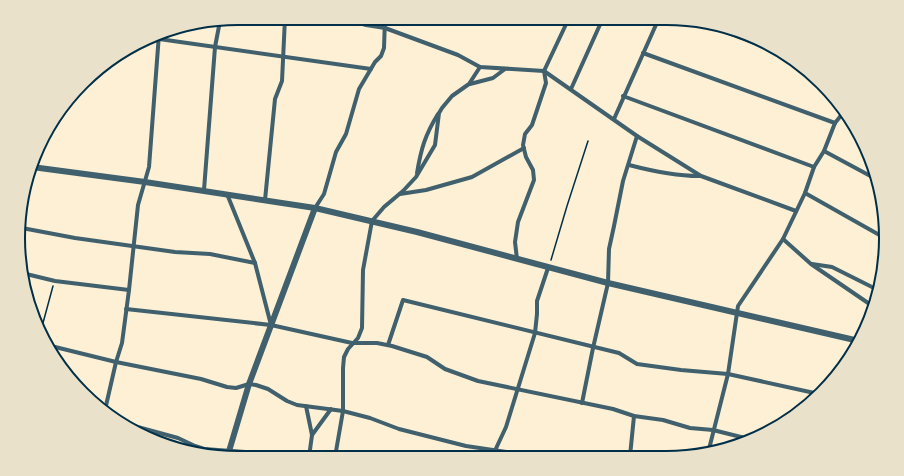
<svg xmlns="http://www.w3.org/2000/svg" width="904" height="476" viewBox="0 0 904 476" font-family="Figtree,sans-serif">
<rect width="100%" height="100%" fill="#fdf0d5"/>
<g fill="none" stroke-linecap="round" stroke-linejoin="round">
<g stroke="#003049" stroke-width="1.5">
<path d="M551 260 567 206 588 141"/>
<path d="M40 334 53 286"/>
</g>
<g stroke="#3f606c" stroke-width="4">
<path d="M342 18 366 25 385 28 458 55 480 67 544 71 637 136 701 176 796 211"/>
<path d="M555 18 567 23"/>
<path d="M710 26 776 51"/>
<path d="M152 38 371 69"/>
<path d="M643 53 835 123"/>
<path d="M544 71 569 18"/>
<path d="M470 84 493 78 505 69"/>
<path d="M571 89 603 18"/>
<path d="M623 96 814 167"/>
<path d="M614 119 659 18"/>
<path d="M824 151 876 179"/>
<path d="M629 165C652 171 675 176 699 176"/>
<path d="M417 173C421 149 425 135 438 114"/>
<path d="M204 190 215 47 220 21"/>
<path d="M805 193 883 237"/>
<path d="M227 194 255 263 271 325"/>
<path d="M400 194 426 190 472 177 524 148"/>
<path d="M265 200 275 99 282 81 285 18"/>
<path d="M315 208 324 194 336 152 346 134 359 89 375 62 381 56 384 48 385 18"/>
<path d="M22 228 75 238 175 252 210 254 255 263"/>
<path d="M783 239 811 264 871 305"/>
<path d="M517 259 515 242 518 222 534 180 533 170 526 157 523 145 525 134 532 125 546 83 544 71"/>
<path d="M812 264 832 267 876 289"/>
<path d="M22 273 55 281 129 290"/>
<path d="M126 309 271 325 352 343H377L392 346 427 357 445 369 478 381 613 409 634 416 663 420 690 428 713 430 753 440"/>
<path d="M47 345 116 362 201 379 227 387 236 388 249 384 256 385 268 389 287 401 297 405 343 411 370 418 399 429 466 446 540 457"/>
<path d="M388 345 403 300 619 353 637 364 681 370 728 374 819 394"/>
<path d="M582 403 593 348 608 283 609 249 614 226 623 181 637 136"/>
<path d="M306 406 312 435 309 457"/>
<path d="M105 410 116 362 122 343 129 290 138 205 149 167 159 34"/>
<path d="M123 423 178 438 195 446 204 449 259 453 277 457"/>
<path d="M312 435 331 409"/>
<path d="M708 453 728 374 738 306 783 239 805 193 814 167 824 151 835 123 843 113"/>
<path d="M630 456 634 416"/>
<path d="M335 457 343 411V368L344 357 348 349 358 338 362 328 363 270 372 221 384 207 403 191 416 177 435 145 439 113 442 108 452 96 469 84 480 67"/>
<path d="M492 457 506 427 535 333 537 314V301L548 268"/>
</g>
<g stroke="#3f606c" stroke-width="6">
<path d="M32 167 145 182 315 208 417 232 608 283 859 341"/>
<path d="M227 458 249 384 315 208"/>
</g>
</g>
<path d="M0 0H904V476H0ZM238 25H666A213 213 0 0 1 879 238V238A213 213 0 0 1 666 451H238A213 213 0 0 1 25 238V238A213 213 0 0 1 238 25Z" fill="#e9e1ca" fill-rule="evenodd"/>
<path fill="none" stroke="#003049" stroke-width="2" d="M238 25H666A213 213 0 0 1 879 238V238A213 213 0 0 1 666 451H238A213 213 0 0 1 25 238V238A213 213 0 0 1 238 25Z"/>
</svg>
